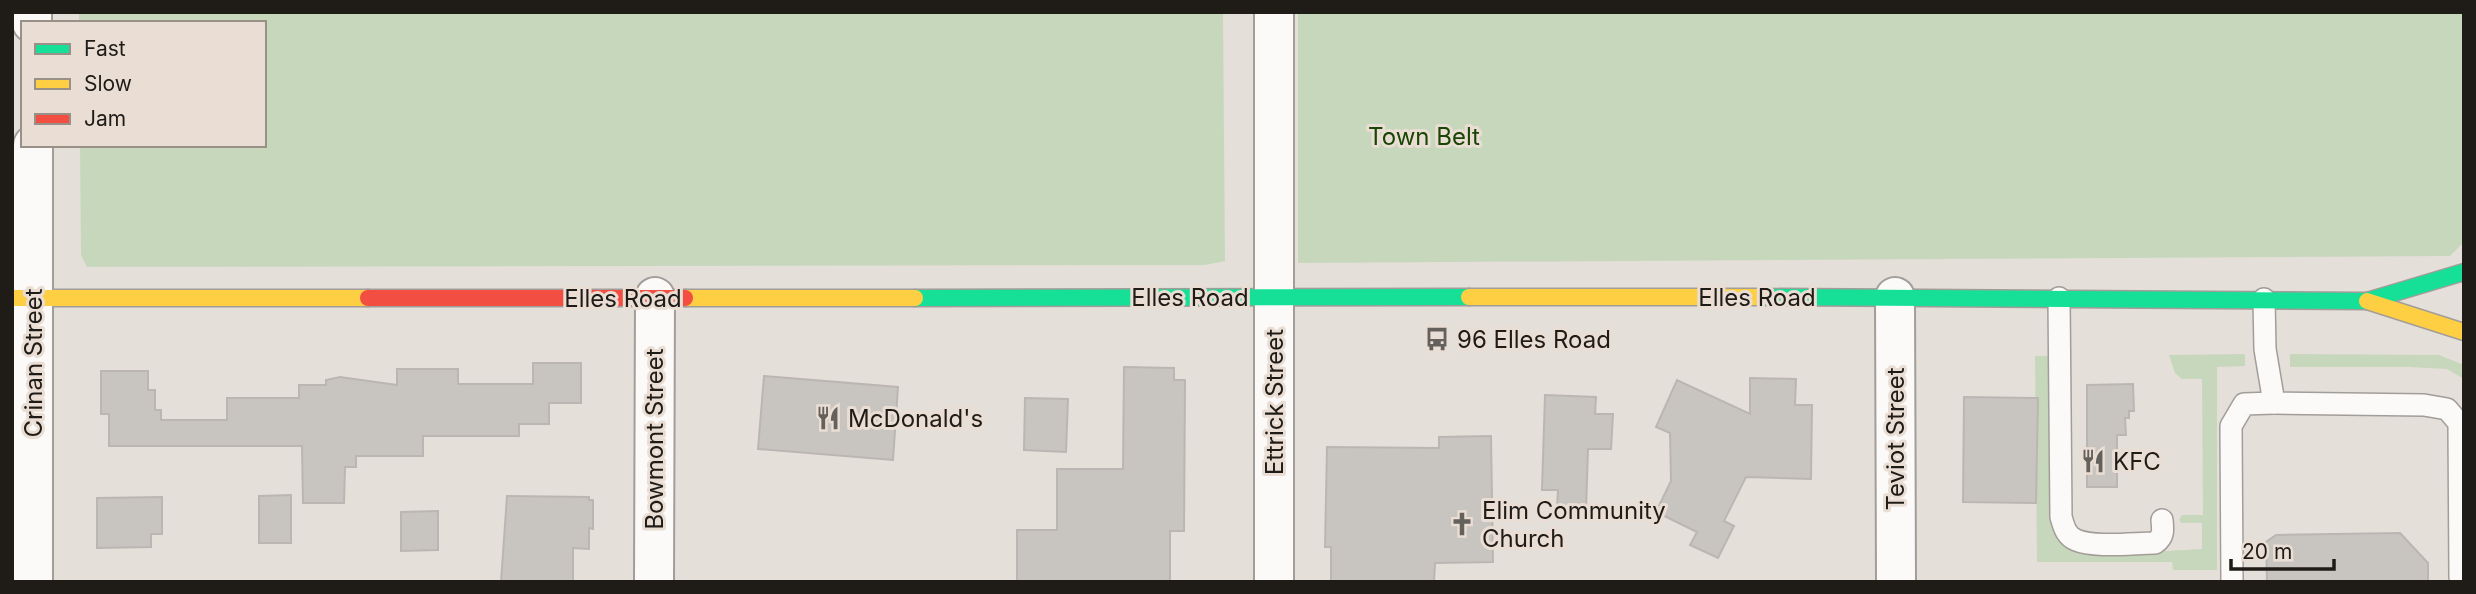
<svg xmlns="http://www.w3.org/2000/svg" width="2476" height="594" viewBox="0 0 2476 594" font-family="Inter,sans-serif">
<rect width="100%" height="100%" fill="#e5dfd9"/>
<g fill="#c7d7bc">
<path d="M79 12H1223L1225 261 1205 265 87 267 81 255 80 145H264V23H79Z"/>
<path d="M1298 12H2464V242L2450 256 1298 263Z"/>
<path d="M2245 354V366L2217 367V570H2173L2172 562H2037L2035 356H2051V524C2055 535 2060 544 2071 549 2093 558 2174 550 2202 549V523H2182L2179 520 2182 515H2203L2202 379H2182L2175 373 2169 355Z"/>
<path d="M2290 354 2439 355 2464 365V379L2447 369 2409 367H2290Z"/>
</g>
<g fill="#c8c4bf" stroke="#bbb6b2" stroke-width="2">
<path d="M533 363H581V403H549V424H519V436H423V456H356V467H345L344 503H303L302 446H109V414H101V371H148V390H155V410H161V420H227V398H299V385H326V380L340 377 397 385V369H458V384H533Z"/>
<path d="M1124 367 1174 368V380H1185L1184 531H1170V582H1017V530H1057V469H1123Z"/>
<path d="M764 376 898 387 893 460 758 449Z"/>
<path d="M1750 378 1796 379 1795 405H1812L1811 479 1746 477 1724 521 1734 526 1718 558 1690 545 1697 532 1656 512 1671 481 1670 433 1656 427 1677 380 1750 414Z"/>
<path d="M2133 384 2134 411H2129V418H2125L2126 435H2117V487H2087V385Z"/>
<path d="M1545 395 1596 397 1595 414H1613L1611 449H1588L1586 510 1557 509 1558 490H1542Z"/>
<path d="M1964 397 2038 398 2036 503 1963 502Z"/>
<path d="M1025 398 1068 399 1066 452 1024 450Z"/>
<path d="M1491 436 1493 562 1435 563 1434 582H1331V547H1325L1327 447 1439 448V437Z"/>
<path d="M291 495V543H259V496Z"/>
<path d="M507 496 589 497V500H593V529L589 528V549L573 548V582H501Z"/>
<path d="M162 497V534H151V547L97 548V498Z"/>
<path d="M438 511V550L401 551V512Z"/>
<path d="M2400 533 2428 563V582H2267L2266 542 2276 535Z"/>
</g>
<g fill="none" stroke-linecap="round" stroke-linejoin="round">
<g stroke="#a29d99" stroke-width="24">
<g id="lane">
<path d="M2059 298 2061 517C2064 527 2066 536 2076 540 2094 548 2134 543 2155 543 2164 537 2163 530 2162 520"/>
<path d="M2264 299 2265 349 2274 403 2424 405 2447 409 2459 423 2460 577 2462 582"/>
<path d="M2232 582 2231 426 2244 404 2274 403"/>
</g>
</g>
<g stroke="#a29d99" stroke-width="42">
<g id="street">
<path d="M32 12V23"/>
<path d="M33 145V582"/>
<path d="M1895 297 1896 582"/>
<path d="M654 582 655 297"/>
<path d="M1274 582V12"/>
</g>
</g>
<g stroke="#a29d99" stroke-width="19">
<g id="fast">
<path d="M1761 297 2367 301 2464 272"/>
<path d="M915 298 1469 297"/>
</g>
</g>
<g stroke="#a29d99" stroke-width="19">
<g id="slow">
<path d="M1469 297H1761"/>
<path d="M12 298H368"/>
<path d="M685 298H915"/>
<path d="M2367 301 2464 332"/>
</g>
</g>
<g stroke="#a29d99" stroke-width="19">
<path id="jam" d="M368 298H685"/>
</g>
<use href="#lane" stroke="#fbfaf9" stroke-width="21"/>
<use href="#street" stroke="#fbfaf9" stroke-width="38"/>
<use href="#fast" stroke="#16e098" stroke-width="16"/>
<use href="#slow" stroke="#ffcf43" stroke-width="16"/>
<use href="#jam" stroke="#f24e42" stroke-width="16"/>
</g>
<defs>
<g id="bus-bare" transform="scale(1.89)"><path d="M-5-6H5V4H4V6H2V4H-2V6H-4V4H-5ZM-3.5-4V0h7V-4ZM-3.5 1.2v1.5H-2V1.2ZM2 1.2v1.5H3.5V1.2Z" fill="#64605b" stroke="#eaded4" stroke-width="2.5" paint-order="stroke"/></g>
<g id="restaurant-bare" transform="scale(1.89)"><path d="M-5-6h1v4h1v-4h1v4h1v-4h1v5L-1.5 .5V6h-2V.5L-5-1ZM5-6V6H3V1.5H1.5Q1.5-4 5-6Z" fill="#64605b" stroke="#eaded4" stroke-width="2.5" paint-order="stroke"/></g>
<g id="church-bare" transform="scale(1.89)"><path d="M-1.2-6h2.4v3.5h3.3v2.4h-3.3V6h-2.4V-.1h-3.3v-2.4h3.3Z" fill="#64605b" stroke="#eaded4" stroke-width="2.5" paint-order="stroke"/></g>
</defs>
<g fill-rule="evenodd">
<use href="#bus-bare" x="1437" y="339"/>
<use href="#restaurant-bare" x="828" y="418"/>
<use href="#restaurant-bare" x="2093" y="461"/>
<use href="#church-bare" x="1462" y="524"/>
</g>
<g text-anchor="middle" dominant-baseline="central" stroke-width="6" stroke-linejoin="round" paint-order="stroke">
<g font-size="24" fill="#194604" stroke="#eaded4">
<text x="1424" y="136">Town Belt</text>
</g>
<g font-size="24" fill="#1f1b17" stroke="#eaded4">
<text x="1190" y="297">Elles Road</text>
<text x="1757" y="297">Elles Road</text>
<text x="623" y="298">Elles Road</text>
<text transform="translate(33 363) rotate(-90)">Crinan Street</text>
<text transform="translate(1274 402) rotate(-90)">Ettrick Street</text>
<text transform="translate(654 439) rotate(-90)">Bowmont Street</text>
<text transform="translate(1895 439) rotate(-90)">Teviot Street</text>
</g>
<g font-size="24" fill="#1f1b17" stroke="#eaded4" text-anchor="start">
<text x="1457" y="339">96 Elles Road</text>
<text x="848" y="418">McDonald's</text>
<text x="2113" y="461">KFC</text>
<text x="1482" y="510">Elim Community<tspan x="1482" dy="28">Church</tspan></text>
</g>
</g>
<rect width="2476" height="594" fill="none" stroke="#1f1b17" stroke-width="28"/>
<rect x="21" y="21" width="245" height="126" fill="#eaded4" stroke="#999088" stroke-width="2"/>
<rect x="35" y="44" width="35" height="10" fill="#16e098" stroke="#999088" stroke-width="2"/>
<text x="84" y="56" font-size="21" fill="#1f1b17">Fast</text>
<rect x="35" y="79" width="35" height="10" fill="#ffcf43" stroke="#999088" stroke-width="2"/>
<text x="84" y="91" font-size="21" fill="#1f1b17">Slow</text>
<rect x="35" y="114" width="35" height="10" fill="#f24e42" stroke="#999088" stroke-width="2"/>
<text x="84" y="126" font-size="21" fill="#1f1b17">Jam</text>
<path d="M2231 559v10h103v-10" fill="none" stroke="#1f1b17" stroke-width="3.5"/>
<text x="2242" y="559" font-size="21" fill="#1f1b17" stroke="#eaded4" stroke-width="5" paint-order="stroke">20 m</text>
</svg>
